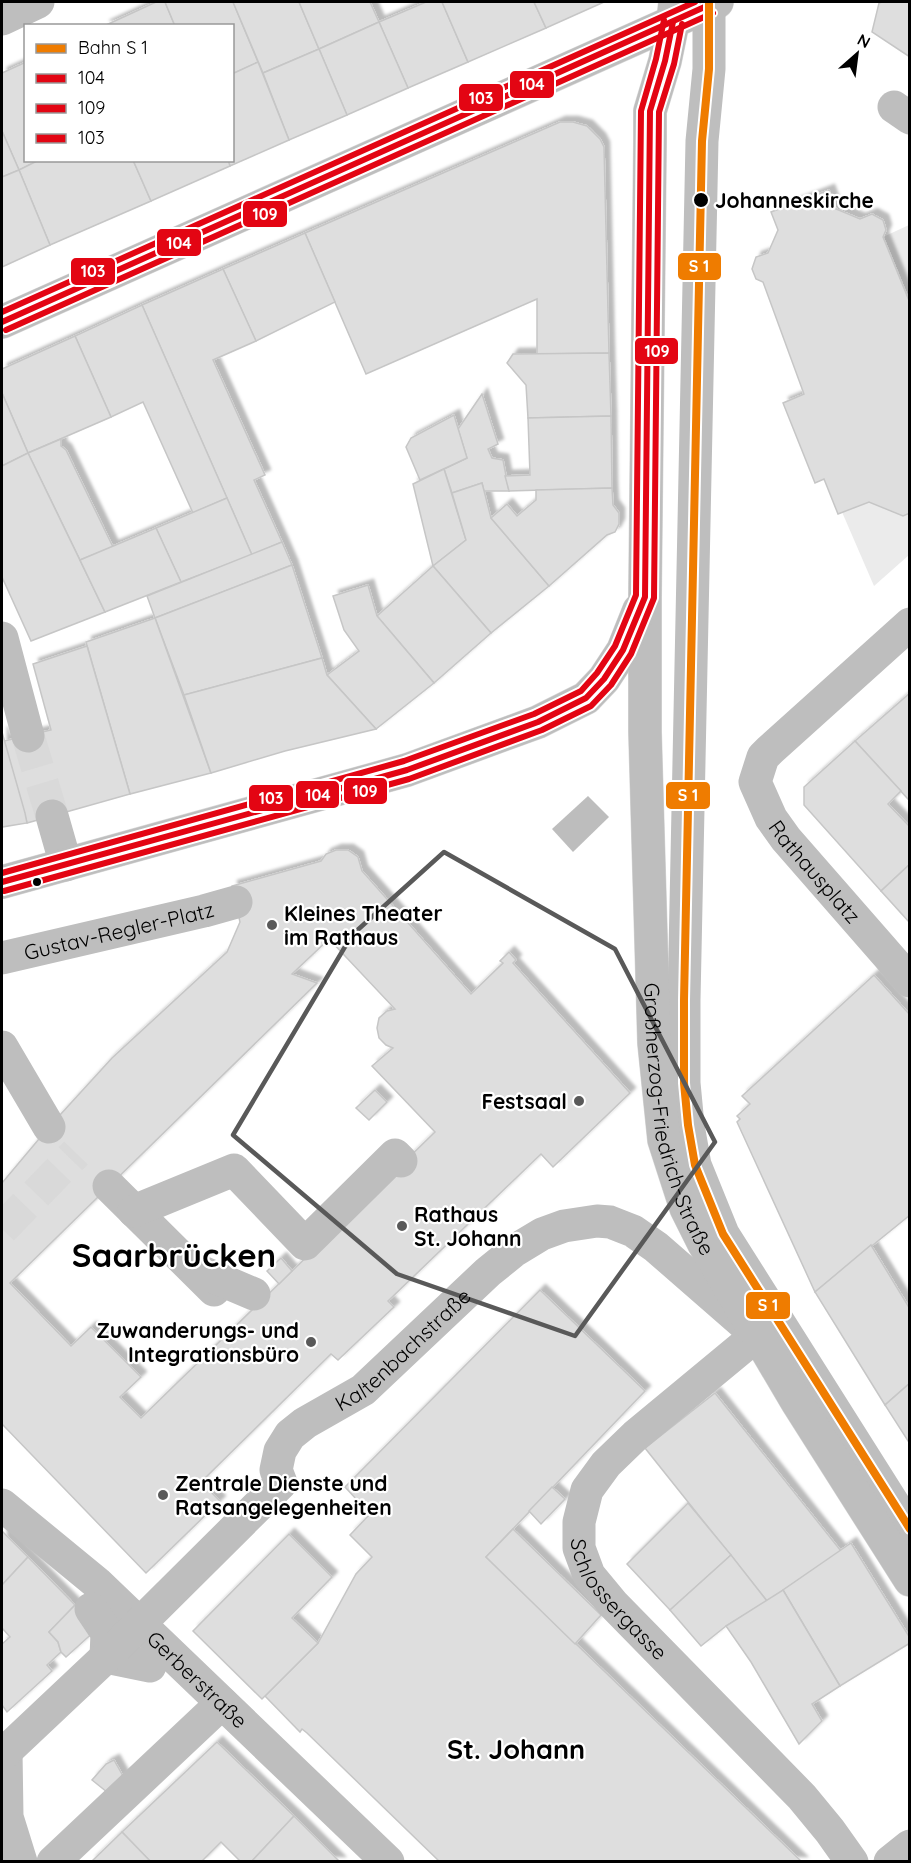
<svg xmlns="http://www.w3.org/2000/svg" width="911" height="1863" viewBox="0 0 911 1863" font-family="Quicksand,sans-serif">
<defs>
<filter id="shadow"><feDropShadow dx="5.5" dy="-5.5" stdDeviation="1.5" flood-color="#0004"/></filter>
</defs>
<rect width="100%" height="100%" fill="#fff"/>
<g fill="#ebebeb">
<path d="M909 225V303L883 237Z"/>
<path d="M869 502 903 516 909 513V555L874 586 842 512Z"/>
</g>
<path fill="#bdbdbd" d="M588 796 609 817 573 852 552 829Z"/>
<g fill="#dedede" stroke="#c6c6c6" stroke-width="1.5" fill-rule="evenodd" filter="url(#shadow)">
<path d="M156 2H165L175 26H104Z"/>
<path d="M165 2H233L258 62 232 74V26H175Z"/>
<path d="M233 2H299L319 49 263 73Z"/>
<path d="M299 2H370L379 22 319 49Z"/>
<path d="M426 2H442L468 62 408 88 379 22Z"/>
<path d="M442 2H534L546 28 468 62Z"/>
<path d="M534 2H604L546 28Z"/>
<path d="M882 2H910V57L872 32 879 3Z"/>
<path d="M379 22 408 88 347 115 319 49Z"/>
<path d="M319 49 347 115 289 140 263 73Z"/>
<path d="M26 62V160H39L19 170 2 131V73Z"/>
<path d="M258 62 289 140 230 166 228 160H232V74Z"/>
<path d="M560 122H573L587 126 600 139 604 147 609 353 537 354V299L366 374 305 233Z"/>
<path d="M2 131 19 170 2 177Z"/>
<path d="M39 160H133L151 201 50 245 19 170Z"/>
<path d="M133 160H228L230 166 151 201Z"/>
<path d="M19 170 50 245 2 267V177Z"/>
<path d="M829 190 836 209 860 219 872 214 883 220 886 230 883 237 910 303V513L903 516 869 502 838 514 824 479 815 483 783 403 804 394 763 282 756 279 752 269 756 257 768 253 778 230 771 212Z"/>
<path d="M305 233 335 302 256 341 223 269Z"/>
<path d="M223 269 256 341 213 360 265 475 254 480 282 542 252 555 142 305Z"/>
<path d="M142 305 227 498 193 513 143 402 111 417 75 336Z"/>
<path d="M75 336 111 417 28 453 2 393V369Z"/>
<path d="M609 353 611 416 528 418 526 385 507 363 513 354Z"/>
<path d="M2 393 28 453 2 466Z"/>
<path d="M482 394 498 444 488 449 492 458 503 460 509 491H484L482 483 452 493 444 469 467 458 458 429Z"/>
<path d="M454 415 467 458 420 480 406 447 411 438Z"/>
<path d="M611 416 612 488 509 491 505 476 530 475 528 418Z"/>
<path d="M61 439V446L66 450 113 547 80 560 28 453Z"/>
<path d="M28 453 105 612 31 641 2 577V466Z"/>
<path d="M444 469 466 540 433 566 413 484Z"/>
<path d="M482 483 491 518 549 586 491 633 433 566 466 540 452 493Z"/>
<path d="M612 488 613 505 619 513V524L615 532 607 535 549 586 491 518 507 504 517 516 536 500V490Z"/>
<path d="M227 498 252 555 181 582 156 528Z"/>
<path d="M156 528 181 582 105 612 80 560Z"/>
<path d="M282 542 292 565 155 618 147 596Z"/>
<path d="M292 565 322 658 184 695 155 618Z"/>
<path d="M433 566 491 633 434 683 377 616Z"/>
<path d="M368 585 377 616 434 683 376 729 327 675 359 651 344 630 333 596Z"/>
<path d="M155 618 211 773 130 794 86 642Z"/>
<path d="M87 646 130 794 27 823 4 741 51 730 33 664Z"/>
<path d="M322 658 327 675 376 729 285 751 211 773 184 695Z"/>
<path d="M910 693V798L908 799 855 741Z"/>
<path d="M2 732 25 813 27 823 2 827Z"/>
<path d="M855 741 901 791 888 804 910 827V864L881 891 804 805V787Z"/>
<path d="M336 850H348L358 857 362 871 471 994 503 963 500 961 509 952 516 960 513 963 529 981 630 1093 553 1167 541 1154 388 1301 394 1307 338 1360 331 1354 201 1482 220 1501 146 1573 2 1424V1183L49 1127 112 1058 227 952 240 922 232 886 321 861 326 854ZM329 939 395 1009 387 1011 379 1018 377 1028 379 1038 386 1045 393 1048 372 1066 435 1132 141 1418 120 1397 141 1377 91 1327 71 1346 10 1283 317 983 292 974Z"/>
<path d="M910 864V923L881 891Z"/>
<path d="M874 975 910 1015V1215L815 1292 737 1122 740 1119 737 1116 750 1104 742 1096Z"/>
<path d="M375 1090 387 1102 369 1120 356 1108Z"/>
<path d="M871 1245 910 1309V1383L885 1405 815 1292Z"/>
<path d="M281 1258 292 1271 279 1284 267 1271Z"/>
<path d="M540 1290 645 1391 486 1557 802 1862H440L307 1733 302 1729 300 1732 265 1696 318 1643 356 1574 372 1557 350 1535 370 1514 345 1487Z"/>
<path d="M910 1383V1444L885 1405Z"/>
<path d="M715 1393 841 1551 767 1601 645 1448Z"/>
<path d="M552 1487 565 1499 541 1524 529 1511Z"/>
<path d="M688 1503 731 1555 670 1610 627 1564Z"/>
<path d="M513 1529 601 1615 575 1644 486 1557Z"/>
<path d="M2 1531 28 1557 2 1585Z"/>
<path d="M289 1534 332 1577 292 1618 318 1643 262 1699 193 1631Z"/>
<path d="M851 1543 910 1638V1643L840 1686 783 1590Z"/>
<path d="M731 1555 767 1601 726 1626 701 1646 670 1610Z"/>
<path d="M28 1557 75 1605 49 1632 58 1642 61 1652 47 1665 52 1671 7 1712 2 1705V1644L10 1637 2 1628V1585Z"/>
<path d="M783 1590 840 1686 812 1704 822 1721 799 1744 751 1662 726 1626Z"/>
<path d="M75 1605 97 1629 66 1657 61 1652 58 1642 49 1632Z"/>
<path d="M217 1742 294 1816 251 1862H241L221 1842 201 1862H151L122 1832Z"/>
<path d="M114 1760 123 1776 107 1792 92 1780 106 1764Z"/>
<path d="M294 1816 340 1862H251Z"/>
<path d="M122 1832 151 1862H91Z"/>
</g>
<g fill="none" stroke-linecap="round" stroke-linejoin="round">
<g stroke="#d9d9d9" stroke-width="33" stroke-dasharray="33 16" stroke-linecap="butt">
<path d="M28 736 52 816"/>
<path d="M2 1229 76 1153"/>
</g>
<g stroke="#dbdbdb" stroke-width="34">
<g id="major">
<path id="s5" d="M675 2 673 22 665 61 650 111V141L645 597V732L654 1043 664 1140 686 1208 704 1244 797 1402 910 1580"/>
<path d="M2 322 717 2"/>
<path d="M2 882 407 770 538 722 586 698 604 679 623 650 639 610"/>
</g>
</g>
<g stroke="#bebebe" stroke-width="33">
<path d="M709 2V69L702 141 684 1000V1083L688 1125 695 1165 723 1234 910 1530"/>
<path d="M2 19 38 2"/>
<path d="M894 107 910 118"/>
<path id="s1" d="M910 624 770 750 763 757 755 782 771 818 786 839 910 981"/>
<path d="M2 638 28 736"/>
<path d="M52 816 66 865"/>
<path id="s2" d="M2 958 204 911 236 902"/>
<path d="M2 1047 49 1127"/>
<path d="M109 1186 214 1290"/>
<path d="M134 1211 234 1170 305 1244 395 1155 401 1161"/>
<path d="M195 1269 254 1294"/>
<path id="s3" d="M2 1505 97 1583 388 1862"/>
<path d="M91 1609 107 1633 106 1657 150 1666"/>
<path d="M6 1751 7 1817 21 1862"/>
<path id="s4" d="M2 1755 106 1657 281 1483 276 1470 280 1451 290 1435 305 1423 363 1390 488 1272 514 1251 542 1234 564 1226 597 1221 610 1222 633 1231 656 1247 757 1335 635 1436 606 1464 587 1490 579 1522V1548L589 1575 613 1604 802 1797 830 1831 852 1862"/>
<path d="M53 1862 222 1703"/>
<path d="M890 1862 910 1846"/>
</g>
<use href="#major" stroke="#bebebe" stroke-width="33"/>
<g stroke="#fff" stroke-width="10">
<g id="bus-1">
<path d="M2 322 709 5"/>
<path d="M2 882 407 770 538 722 586 698 604 679 623 650 645 597 650 111 665 61 673 22"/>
</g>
</g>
<g stroke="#fff" stroke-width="10">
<g id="bus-2">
<path d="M6 330 713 13"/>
<path d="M4 891 409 779 542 730 591 706 611 685 631 654 654 598 659 112 674 64 682 24"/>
</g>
</g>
<g stroke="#fff" stroke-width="10">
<g id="bus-3">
<path d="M2 312 695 2"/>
<path d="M2 873 404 761 534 714 581 691 597 673 615 646 636 595 641 111 656 59 664 20"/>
</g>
</g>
<use href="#bus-1" stroke="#e30513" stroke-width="6"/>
<use href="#bus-2" stroke="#e30513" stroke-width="6"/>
<use href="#bus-3" stroke="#e30513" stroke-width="6"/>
<g stroke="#fff" stroke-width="12">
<path id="rail-1" d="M709 2V69L702 141 684 1000V1083L688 1125 695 1165 723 1234 910 1529"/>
</g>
<use href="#rail-1" stroke="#ef7c00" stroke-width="8"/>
</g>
<path fill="none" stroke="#595959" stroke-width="4.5" stroke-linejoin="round" d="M444 852 615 949 715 1142 575 1336 397 1274 233 1135 352 935Z"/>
<g fill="#000" stroke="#fff" stroke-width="2">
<circle cx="701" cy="200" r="8"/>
<circle cx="37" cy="882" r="5"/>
</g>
<g fill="#595959" stroke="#fff" stroke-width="2">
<circle cx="272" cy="925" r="6"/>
<circle cx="579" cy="1101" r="6"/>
<circle cx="402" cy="1226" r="6"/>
<circle cx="311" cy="1342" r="6"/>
<circle cx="163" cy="1495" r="6"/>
</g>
<g text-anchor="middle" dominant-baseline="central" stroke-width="4.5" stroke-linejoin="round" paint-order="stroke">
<g font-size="21" font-weight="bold" fill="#000" stroke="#fff" text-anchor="start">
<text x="715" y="200">Johanneskirche</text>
</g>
<g font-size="21" fill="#000" stroke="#fff">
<text stroke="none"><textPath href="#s1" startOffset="333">Rathausplatz</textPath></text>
<text stroke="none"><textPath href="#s2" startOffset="120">Gustav-Regler-Platz</textPath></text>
<text stroke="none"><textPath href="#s5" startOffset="1124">Großherzog-Friedrich-Straße</textPath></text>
<text stroke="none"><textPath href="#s4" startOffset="584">Kaltenbachstraße</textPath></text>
<text stroke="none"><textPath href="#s4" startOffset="1377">Schlossergasse</textPath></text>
<text stroke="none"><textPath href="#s3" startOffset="262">Gerberstraße</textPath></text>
</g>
<g font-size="21" font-weight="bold" fill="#000" stroke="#fff" text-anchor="start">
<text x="284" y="913">Kleines Theater<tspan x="284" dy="24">im Rathaus</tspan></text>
<text x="567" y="1101" text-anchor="end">Festsaal</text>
<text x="414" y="1214">Rathaus<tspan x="414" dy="24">St. Johann</tspan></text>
<text x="299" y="1330" text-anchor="end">Zuwanderungs- und<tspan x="299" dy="24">Integrationsbüro</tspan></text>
<text x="175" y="1483">Zentrale Dienste und<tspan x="175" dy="24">Ratsangelegenheiten</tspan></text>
</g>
<g font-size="27" font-weight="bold" fill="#000" stroke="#fff">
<text x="516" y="1749">St. Johann</text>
</g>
<g font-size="33" font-weight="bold" fill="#000" stroke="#fff">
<text x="174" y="1254">Saarbrücken</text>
</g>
</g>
<g stroke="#fff" stroke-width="2">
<rect x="509" y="70" width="46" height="29" rx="6" fill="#e30513"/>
<rect x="458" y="83" width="46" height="29" rx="6" fill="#e30513"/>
<rect x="242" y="200" width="46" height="28" rx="6" fill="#e30513"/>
<rect x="156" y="228" width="46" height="29" rx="6" fill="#e30513"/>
<rect x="677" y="252" width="45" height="29" rx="6" fill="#ef7c00"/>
<rect x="70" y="257" width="46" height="29" rx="6" fill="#e30513"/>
<rect x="634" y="337" width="45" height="28" rx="6" fill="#e30513"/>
<rect x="343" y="777" width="45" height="28" rx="6" fill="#e30513"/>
<rect x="295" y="780" width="45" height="29" rx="6" fill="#e30513"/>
<rect x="665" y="781" width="46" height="29" rx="6" fill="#ef7c00"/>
<rect x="248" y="784" width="46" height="28" rx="6" fill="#e30513"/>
<rect x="745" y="1291" width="46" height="29" rx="6" fill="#ef7c00"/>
</g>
<g font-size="16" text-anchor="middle" font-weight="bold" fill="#fff">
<text x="532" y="90">104</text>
<text x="481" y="104">103</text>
<text x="265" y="220">109</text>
<text x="179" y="249">104</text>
<text x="699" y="272">S 1</text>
<text x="93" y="277">103</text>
<text x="657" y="357">109</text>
<text x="365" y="797">109</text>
<text x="318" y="801">104</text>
<text x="688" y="801">S 1</text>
<text x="271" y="804">103</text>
<text x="768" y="1311">S 1</text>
</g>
<rect width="911" height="1863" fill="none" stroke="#000000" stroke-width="6"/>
<rect x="24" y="24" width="210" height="138" fill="#ffffff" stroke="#999999" stroke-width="1.5"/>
<rect x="36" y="44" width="30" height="9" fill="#ef7c00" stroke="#999999" stroke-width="1.5"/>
<text x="78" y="54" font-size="18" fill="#000000">Bahn S 1</text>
<rect x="36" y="74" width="30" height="9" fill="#e30513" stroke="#999999" stroke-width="1.5"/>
<text x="78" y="84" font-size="18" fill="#000000">104</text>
<rect x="36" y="104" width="30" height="9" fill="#e30513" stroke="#999999" stroke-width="1.5"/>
<text x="78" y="114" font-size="18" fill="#000000">109</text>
<rect x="36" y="134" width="30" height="9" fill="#e30513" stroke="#999999" stroke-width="1.5"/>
<text x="78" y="144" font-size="18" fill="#000000">103</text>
<g transform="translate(857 54) rotate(28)" stroke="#ffffff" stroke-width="4.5" paint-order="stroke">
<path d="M0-4.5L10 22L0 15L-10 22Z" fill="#000000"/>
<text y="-9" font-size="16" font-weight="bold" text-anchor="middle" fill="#000000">N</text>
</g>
</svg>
